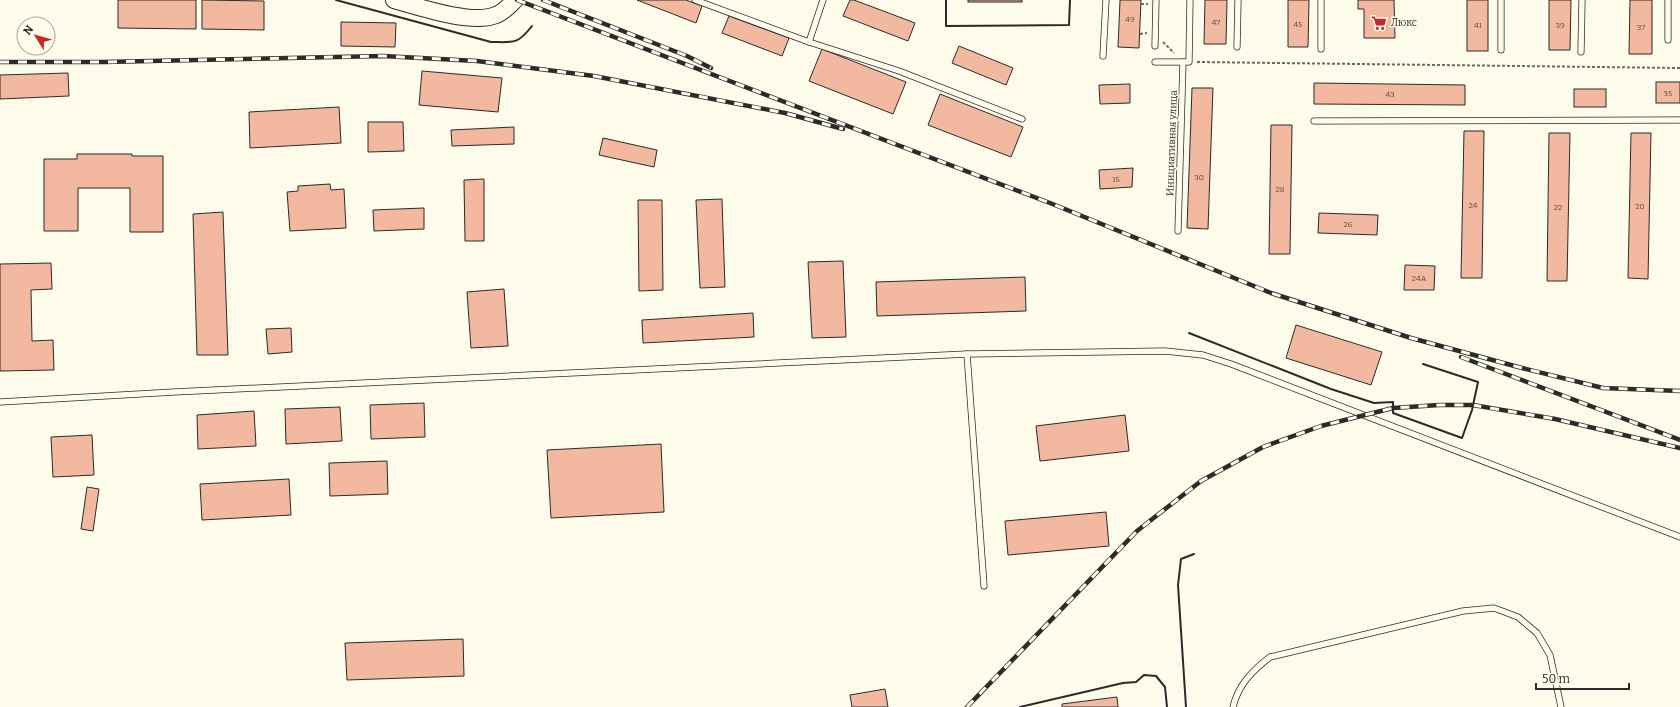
<svg xmlns="http://www.w3.org/2000/svg" width="1680" height="707" viewBox="0 0 1680 707" font-family="Bitter,serif">
<rect width="100%" height="100%" fill="#fdfbea"/>
<g fill="#f2b8a0" stroke="#2b2b2b">
<path d="M118 0H196V29L118 28Z"/>
<path d="M202 0 264 1V30L202 29Z"/>
<path d="M637 0H686L702 6 696 23Z"/>
<path d="M850 0H854L915 23 908 41 843 16Z"/>
<rect x="968" y="0" width="54" height="2"/>
<path d="M1120 0H1141L1139 48 1118 47Z"/>
<path d="M1205 0H1227L1226 44H1204Z"/>
<path d="M1288 0H1309L1308 47H1288Z"/>
<path d="M1358 0H1394L1395 38H1364V9H1358Z"/>
<rect x="1467" y="0" width="21" height="51"/>
<path d="M1549 0H1571L1570 50H1549Z"/>
<path d="M1630 0H1652V54H1629Z"/>
<path d="M729 16 789 38 782 56 722 33Z"/>
<path d="M341 22 396 23 395 47 341 46Z"/>
<path d="M959 46 1013 68 1006 85 952 63Z"/>
<path d="M822 49 906 82 893 114 809 81Z"/>
<path d="M422 71 502 78 498 112 419 105Z"/>
<path d="M68 73 69 96 0 99V75Z"/>
<rect x="1656" y="82" width="24" height="21"/>
<path d="M1314 83 1465 85V105L1314 104Z"/>
<path d="M1130 84V103L1100 104 1099 85Z"/>
<path d="M1192 88H1213L1208 229 1187 228Z"/>
<rect x="1574" y="89" width="32" height="18"/>
<path d="M940 94 1023 127 1011 157 928 125Z"/>
<path d="M339 107 341 143 250 148 249 112Z"/>
<path d="M368 122H403L404 151 368 152Z"/>
<path d="M1271 125H1292L1290 254H1269Z"/>
<path d="M514 127V144L452 146 451 130Z"/>
<path d="M1464 131H1484L1482 278H1461Z"/>
<path d="M1549 133H1570L1567 281H1547Z"/>
<path d="M1631 133H1651L1648 279 1628 278Z"/>
<path d="M603 138 657 150 654 167 599 155Z"/>
<path d="M77 154H132V156H163V232H130V188H78V231H44V159H77Z"/>
<path d="M1133 168 1132 187 1100 189 1099 170Z"/>
<path d="M484 179V241H465L464 180Z"/>
<path d="M330 184 331 190 344 189 346 228 290 231 287 192 298 191V186Z"/>
<path d="M722 199 725 287 700 288 696 200Z"/>
<path d="M638 200H662L663 290 639 291Z"/>
<path d="M424 208V229L374 231 373 210Z"/>
<path d="M223 212 228 355H197L193 214Z"/>
<path d="M1319 213 1378 215 1377 235 1318 233Z"/>
<path d="M843 261 846 337 812 338 808 262Z"/>
<path d="M51 263 52 289 31 290 32 341 53 340 54 370 0 371V264Z"/>
<path d="M1405 265 1435 266 1434 290H1404Z"/>
<path d="M1025 277 1026 311 877 316 876 282Z"/>
<path d="M504 289 508 346 471 348 467 292Z"/>
<path d="M753 313 754 337 643 343 642 320Z"/>
<path d="M1296 325 1382 352 1371 385 1286 358Z"/>
<path d="M291 328 292 352 268 354 266 329Z"/>
<path d="M424 403 425 437 371 439 370 405Z"/>
<path d="M340 407 342 441 286 444 285 409Z"/>
<path d="M254 411 256 446 198 449 197 415Z"/>
<path d="M1125 415 1129 451 1040 461 1036 426Z"/>
<path d="M92 435 94 475 53 477 51 437Z"/>
<path d="M661 444 664 512 551 518 547 450Z"/>
<path d="M387 461 388 494 330 496 329 463Z"/>
<path d="M289 479 291 515 202 520 200 484Z"/>
<path d="M87 487 99 489 93 531 81 529Z"/>
<path d="M1106 512 1109 546 1008 555 1005 521Z"/>
<path d="M463 639 464 676 347 680 345 643Z"/>
<path d="M885 689 888 707H852L850 695Z"/>
<path d="M1117 697 1118 707H1062V704Z"/>
</g>
<g fill="none" stroke-linecap="round" stroke-linejoin="round">
<g stroke="#2b2b2b" stroke-width="7">
<g id="lane">
<path d="M695 0 809 42 899 71 1022 119"/>
<path d="M1668 40V0"/>
<path d="M809 42 823 0"/>
<path d="M1155 46 1156 0"/>
<path d="M1237 47 1238 0"/>
<path d="M1321 49V0"/>
<path d="M1501 50V0"/>
<path d="M1581 52 1582 0"/>
<path d="M1103 56 1106 0"/>
<path d="M1155 62H1183"/>
<path d="M1314 121 1680 120"/>
<path d="M1178 231 1183 62H1189L1190 0"/>
<path d="M967 354 984 586"/>
<path d="M0 402 174 392 967 354 1165 351 1203 355 1231 364 1680 537"/>
<path d="M1233 707C1238 685 1253 670 1270 657L1463 611 1494 608 1518 617 1537 633 1550 655 1561 707"/>
</g>
</g>
<g stroke="#2b2b2b" stroke-width="18">
<path id="secondary" d="M394 0C419 7 472 25 496 15 504 12 509 6 515 0"/>
</g>
<g stroke="#6a6964" stroke-width="2" stroke-dasharray="3 2" stroke-linecap="butt">
<path d="M1141 4H1148"/>
<path d="M1140 34 1147 33"/>
<path d="M1163 42 1174 53"/>
<path d="M1197 62 1680 68"/>
</g>
<use href="#lane" stroke="#fdfbea" stroke-width="5.5"/>
<use href="#secondary" stroke="#fdfbea" stroke-width="16"/>
<g stroke="#2b2b2b" stroke-width="4.5">
<g id="rail">
<path d="M517 0 1050 203 1271 293 1411 338 1522 368 1603 388 1680 391"/>
<path d="M543 0 687 56 711 68"/>
<path d="M0 62H104L383 56 477 61 594 76 785 113 843 129"/>
<path d="M1461 357 1680 440"/>
<path d="M967 707 1137 531 1201 481 1263 447 1321 426 1393 408 1439 405H1473L1555 419 1680 448"/>
</g>
</g>
<use href="#rail" stroke="#fdfbea" stroke-width="3" stroke-dasharray="9" stroke-linecap="butt"/>
<g stroke="#2b2b2b" stroke-width="2">
<path d="M336 0 491 42C514 42 517 45 532 26"/>
<path d="M946 0V26L1069 25 1070 0"/>
<path d="M1189 333 1331 389 1374 403 1393 402V413L1462 438 1472 410 1478 382 1423 364"/>
<path d="M1020 707 1123 683 1136 682 1144 675 1156 676 1165 687 1167 707"/>
<path d="M1186 707 1178 585 1181 559 1194 554"/>
</g>
</g>
<defs>
<g id="supermarket-bare" transform="scale(1.2)"><path d="M-6-5.5h2.5l.6 2H6L4.5 2H-2.5L-4.4-4H-6ZM-1.5 3.2a1.3 1.3 0 1 0 .1 0ZM3 3.2a1.3 1.3 0 1 0 .1 0Z" fill="#c62828" stroke="#fdfbea" stroke-width="2.5" paint-order="stroke"/></g>
</defs>
<g fill-rule="evenodd">
<use href="#supermarket-bare" x="1379" y="23"/>
</g>
<g text-anchor="middle" dominant-baseline="central" stroke-width="3" stroke-linejoin="round" paint-order="stroke">
<g font-size="8" fill="#5d4e48">
<text x="1130" y="19">49</text>
<text x="1216" y="22">47</text>
<text x="1298" y="24">45</text>
<text x="1478" y="25">41</text>
<text x="1560" y="25">39</text>
<text x="1641" y="27">37</text>
<text x="1668" y="93">35</text>
<text x="1390" y="94">43</text>
<text x="1199" y="177">30</text>
<text x="1116" y="179">15</text>
<text x="1280" y="189">28</text>
<text x="1473" y="205">24</text>
<text x="1640" y="206">20</text>
<text x="1558" y="207">22</text>
<text x="1348" y="224">26</text>
<text x="1419" y="278">24А</text>
</g>
<g font-size="10" fill="#2b2b2b" stroke="#fdfbea" text-anchor="start">
<text x="1391" y="23">Люкс</text>
</g>
<g font-size="10" fill="#2b2b2b" stroke="#fdfbea">
<text transform="translate(1172 143) rotate(-88)">Инициативная улица</text>
</g>
</g>
<g transform="translate(36 36) rotate(307)"><circle r="19" fill="#fdfbea" stroke="#a9a89e"/>
<path d="M0-3L7 15L0 10L-7 15Z" fill="#c62828"/>
<text y="-6" font-size="11" font-weight="bold" text-anchor="middle" fill="#2b2b2b">N</text>
</g>
<path d="M1536 683v6h93v-6" fill="none" stroke="#2b2b2b" stroke-width="2"/>
<text x="1542" y="683" font-size="12" fill="#2b2b2b" stroke="#fdfbea" stroke-width="3" paint-order="stroke">50 m</text>
</svg>
